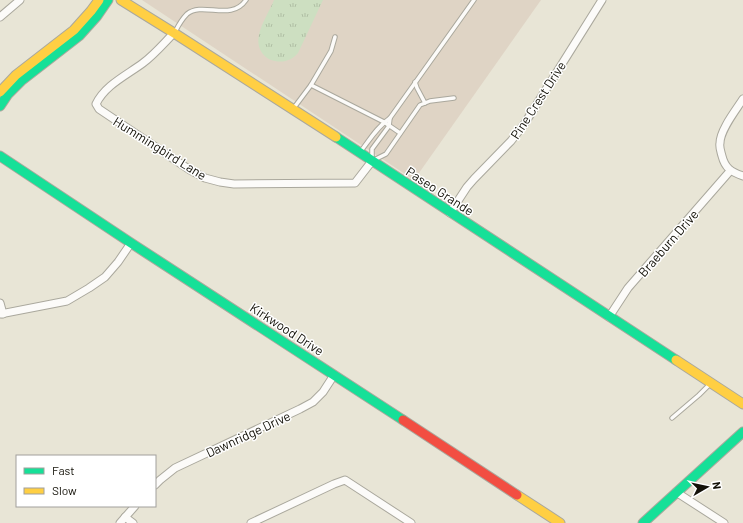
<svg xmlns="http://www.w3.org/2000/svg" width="743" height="523" viewBox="0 0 743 523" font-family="Barlow,sans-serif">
<defs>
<pattern id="grass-tufts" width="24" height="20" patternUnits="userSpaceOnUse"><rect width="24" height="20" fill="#cddfc1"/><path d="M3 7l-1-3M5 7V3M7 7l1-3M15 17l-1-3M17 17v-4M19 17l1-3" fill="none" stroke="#afbea4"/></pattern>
</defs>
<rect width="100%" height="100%" fill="#e8e5d6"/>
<path fill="#dfd4c5" d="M142 0H541L414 180Z"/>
<path fill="url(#grass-tufts)" d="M274 0H323L298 53C292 60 284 63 275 61 263 59 256 47 259 35 261 24 270 10 274 0Z"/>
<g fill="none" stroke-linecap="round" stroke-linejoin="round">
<g stroke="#aaa89d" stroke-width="5.5">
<g id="lane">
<path d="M175 32C178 26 182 19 187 14 203 1 231 22 246 0"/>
<path d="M415 82 417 88 425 103"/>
<path d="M311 85 384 122 400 133"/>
<path d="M454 98 430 101 420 105 386 154 372 161V149L389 126 390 118 474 0"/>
<path d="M293 109 311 85 331 51 335 37"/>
<path d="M361 151C370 139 378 126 390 118"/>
<path d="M672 418 699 395 710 384"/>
</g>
</g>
<g stroke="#aaa89d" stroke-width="9">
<g id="street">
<path d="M0 17 20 0"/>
<path d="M174 33C164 43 154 55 143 63 127 75 105 85 96 104L99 109 190 170 205 178 220 182 234 184 355 183 372 161"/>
<path d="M743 99C736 110 720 130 720 143 719 147 721 152 722 156 725 168 731 172 743 176"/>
<path d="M450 213 467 187 474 179 511 141 525 123 602 0"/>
<path d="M0 303 3 314"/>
<path d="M0 314 67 301 89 288 105 277 118 262 131 243"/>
<path d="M609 317 628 288 730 171"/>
<path d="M155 485 160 480 175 468 300 409 313 402 323 392 334 375"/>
<path d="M676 492 724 523"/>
<path d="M125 517 133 523"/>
<path d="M120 523 135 506"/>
<path d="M251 523 334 484 345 480 411 523"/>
</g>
</g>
<g stroke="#aaa89d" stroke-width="11">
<g id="fast">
<path d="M0 106 8 94 21 81 79 36 97 16 108 0"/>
<path d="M336 137 676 360"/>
<path d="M0 156 131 243 403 420"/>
<path d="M643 523 743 432"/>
</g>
</g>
<g stroke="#aaa89d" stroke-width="11">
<g id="slow">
<path d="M121 0 174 33 336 137"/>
<path d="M0 92 16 75 74 30 91 11 99 0"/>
<path d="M676 360 743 404"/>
<path d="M517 495 560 523"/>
</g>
</g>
<g stroke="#aaa89d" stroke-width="11">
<path id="jam" d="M403 420 517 495"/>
</g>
<use href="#lane" stroke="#fcfbf9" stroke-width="3.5"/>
<use href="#street" stroke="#fcfbf9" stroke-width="7"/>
<use href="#fast" stroke="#16e098" stroke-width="9"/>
<use href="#slow" stroke="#ffcf43" stroke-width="9"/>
<use href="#jam" stroke="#f24e42" stroke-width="9"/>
</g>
<g text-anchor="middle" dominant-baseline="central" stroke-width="3" stroke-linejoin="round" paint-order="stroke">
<g font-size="13" fill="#131108" stroke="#fff">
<text transform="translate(538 100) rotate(-57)">Pine Crest Drive</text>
<text transform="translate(160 148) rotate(32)">Hummingbird Lane</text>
<text transform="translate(440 191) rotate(33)">Paseo Grande</text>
<text transform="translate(668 243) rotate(-49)">Braeburn Drive</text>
<text transform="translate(287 329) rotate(33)">Kirkwood Drive</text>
<text transform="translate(248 434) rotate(-25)">Dawnridge Drive</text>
</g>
</g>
<rect x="16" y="455" width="140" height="52" fill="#ffffff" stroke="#a1a09c"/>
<rect x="24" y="468" width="20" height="6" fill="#16e098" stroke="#a1a09c"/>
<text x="52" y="475" font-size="12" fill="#131108">Fast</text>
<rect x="24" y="488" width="20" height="6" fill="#ffcf43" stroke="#a1a09c"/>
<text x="52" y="495" font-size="12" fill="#131108">Slow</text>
<g transform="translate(707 487) rotate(81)" stroke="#ffffff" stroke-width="3" paint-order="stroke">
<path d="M0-3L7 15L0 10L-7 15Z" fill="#131108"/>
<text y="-6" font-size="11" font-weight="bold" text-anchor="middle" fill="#131108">N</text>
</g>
</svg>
